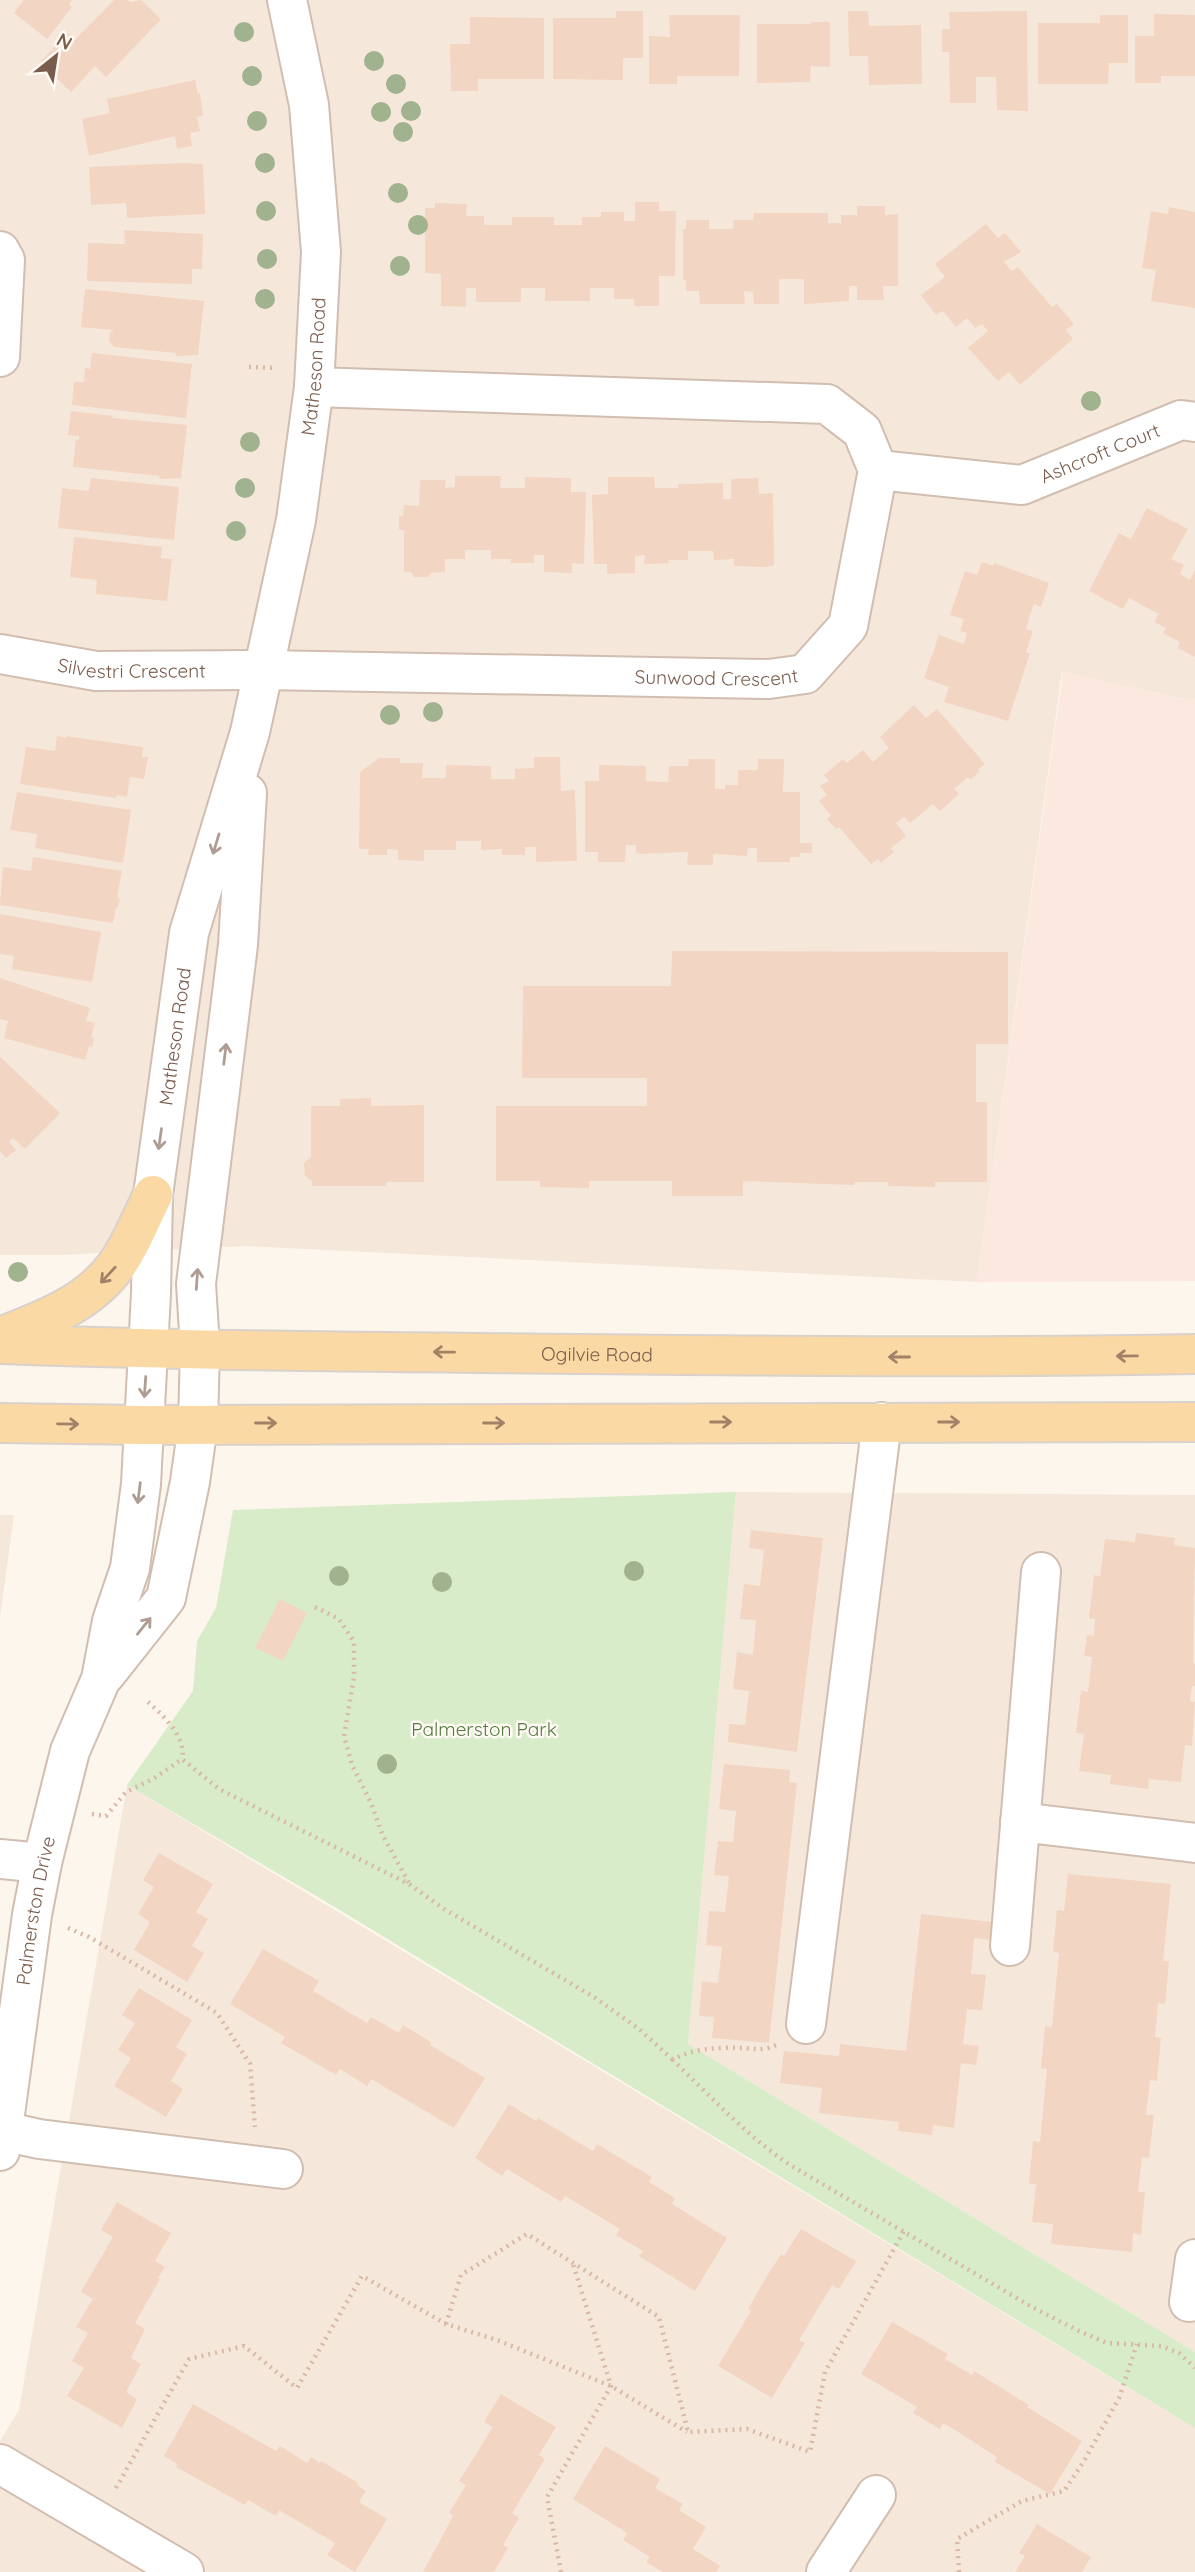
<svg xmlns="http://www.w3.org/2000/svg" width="1195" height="2572" viewBox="0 0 1195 2572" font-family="Quicksand,sans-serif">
<rect width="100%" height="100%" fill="#fdf6ec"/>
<g fill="#f5e8da">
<path d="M0 0H1195V699L1192 701 1062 672 977 1282 246 1246 58 1255H0Z"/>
<path d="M736 1492 1195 1495V2352L688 2044Z"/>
<path d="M0 1515H14L0 1617Z"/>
<path d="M127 1785 1195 2428V2572H0V2441L19 2410Z"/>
</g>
<path fill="#fde8e0" d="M1063 672 1191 701 1195 699V1281L977 1282Z"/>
<path fill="#d8ecc9" d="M736 1492 688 2044 1195 2352V2428L323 1900 127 1785 193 1691 197 1641 216 1608 233 1510Z"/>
<g fill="#f3d5c3">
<path d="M24 0H72L69 4 72 7 47 39 14 13Z"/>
<path d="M114 0H128L130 2 141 0 161 19 106 77 95 66 71 92 40 62 68 33 75 40Z"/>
<path d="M616 11H643V58H623V80L553 79V18H616Z"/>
<path d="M848 11H868L869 26 921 25 922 84 869 85 868 56H849Z"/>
<path d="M1027 11 1028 111 997 110 996 77H976V103H950L949 52H942V29H950L949 12Z"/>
<path d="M1154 14 1195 15V76H1161V83H1135V36H1154Z"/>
<path d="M669 15H740L739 76H677V84H649V36L670 37Z"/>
<path d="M1100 15H1128V63H1109L1108 84H1038V23H1100Z"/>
<path d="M470 17 544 18V79H478V91H451L450 44H470Z"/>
<path d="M811 22H830V67L811 66 810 82 757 83V24H811Z"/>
<path d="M195 80 198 94 200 93 203 116 197 117 200 131 190 133 192 146 177 149 175 136 89 156 82 119 110 113 107 99Z"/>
<path d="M182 163 203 164 205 214 127 218 126 203 91 205 89 167Z"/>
<path d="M635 202H659V211H676L675 276H659V306H634V299H614V288H590V301H545V288H521V302H476V288H466V307L441 306V274L425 273V208H435V203L467 204 466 216H484V225H512V217H554V225H582V217H601V212H624V221H635Z"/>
<path d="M857 206H885V215L898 214V286H883L884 300H857V286H849V301L804 304V279H779V304H754L753 292 744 291 745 304H700L699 291H686V280H683V229H686V220H709V229H733L734 220H753L754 213H828V223H841V215H857Z"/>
<path d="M1169 207 1195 212V308L1151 301 1156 270 1142 268 1151 211 1168 214Z"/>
<path d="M986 224 998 238 1005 233 1021 252 1004 262 1012 271 1018 267 1052 307 1057 304 1074 324 1066 330 1073 339 1020 385 1009 372 998 381 968 348 988 331 982 324 975 328 967 318 956 327 943 311 936 315 921 295 945 277 935 264Z"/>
<path d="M124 230 203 234 202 269H192V284L87 281 88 243 125 244Z"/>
<path d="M85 289 204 301 198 355 176 356V353L114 347 109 341 110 333 114 330 81 327Z"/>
<path d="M92 353 192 364 186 418 72 405 74 382H84L85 368 90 369Z"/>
<path d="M71 411 113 416 112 418 187 425 181 478 159 479 160 476 73 467 76 439 79 440V436L68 435Z"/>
<path d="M455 476H501L500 488H525V477L571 478V492H586L584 564 572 563V573L544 572V555H534V563H510L511 559H491V550H465V559H445V572L431 573 428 577H414L411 572H404V530H399V515L403 516 404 505 419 506 420 480H446L445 488 455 487Z"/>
<path d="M608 477H654L655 488H678V484L723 483V499H731V479L758 478 759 494 773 493 774 565 766 567 734 566V559L714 560 713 551H688V560H668L669 563 644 564 645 555 635 556V573L607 574V564H594L592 495 608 494Z"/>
<path d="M91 478 179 487 174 540 58 528 62 488 89 491Z"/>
<path d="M1147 508 1188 529 1171 559 1184 565 1180 574 1190 580 1195 570V657L1178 648 1180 642 1163 633 1166 628 1154 622 1159 614 1129 598 1123 609 1089 591 1119 533 1131 539Z"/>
<path d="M74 537 162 547 161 558 172 559 167 601 96 594 97 580 70 577Z"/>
<path d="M982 562 993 566 994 563 1049 583 1041 607 1034 604 1030 615 1026 629 1033 631 1026 653H1030L1008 721 944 702 949 687 924 678 939 635 964 644 967 633 960 631 964 619 950 615 965 571 977 575Z"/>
<path d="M914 705 926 718 937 709 985 764 978 769 980 771 970 780 968 777 954 789 959 794 940 811 933 804 910 823 904 817 896 823 906 836 891 848 894 852 881 863 878 859 871 864 839 827 836 829 827 819 831 815 819 801 827 795 820 786 829 781 824 775 843 759 847 763 863 750 873 762 889 748 880 737Z"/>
<path d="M57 736 66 738V736L143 747 142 757H148L144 779 130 777 127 797 117 795 116 798 20 784 26 747 55 751Z"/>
<path d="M534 757H560L561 791 575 790 577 861 536 862V847H525V855H502V849L481 850V841H456V850H424V861L398 860V850L387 849V855H368L369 849H359L360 772 379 758H400V763H423L422 778H446V765L491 766V779H515V769L534 768Z"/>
<path d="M689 759H715V789H725V785H738V770H758V759H784L783 792H800V843H812V853H800V857H790V862H757V848H748L747 856 713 854V865H687L688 852 641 854 636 853V845H626L625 862H598V852H585V781H599V765L646 766V781L668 782 669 766H688Z"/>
<path d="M17 792 131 810 123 863 35 848 37 834 10 830Z"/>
<path d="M33 857 122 871 117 897 120 899 118 907 116 908 113 923 0 905 3 867 31 871Z"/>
<path d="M0 914 101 932 92 982 12 969 14 956 0 954Z"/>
<path d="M672 951 1008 952V1044H976V1102H987V1182H935V1187L888 1186V1182H855L854 1185 743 1181V1196H672V1181H589V1188L540 1187V1181H496V1106H647V1078H522L523 986H671Z"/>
<path d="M0 978 90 1008 86 1021 95 1023 91 1037 94 1038 92 1047 89 1046 85 1060 4 1038 8 1021 0 1019Z"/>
<path d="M0 1057 60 1113 25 1149 13 1138 9 1142 16 1150 6 1158 0 1151Z"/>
<path d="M371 1098V1106L424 1105V1182H386V1186H312V1181L305 1176 304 1163 311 1157V1106H340V1099Z"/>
<path d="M751 1530 823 1538 797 1752 728 1742 729 1724 745 1725 749 1691 733 1689 737 1652 753 1655 756 1620 740 1619 744 1584 760 1586 764 1550 749 1548Z"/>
<path d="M1136 1533 1175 1538 1174 1545 1195 1548 1193 1663 1195 1664V1686H1192L1190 1701 1195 1702 1192 1746 1185 1745 1181 1782 1149 1779 1148 1789 1110 1784 1111 1775 1079 1771 1084 1734 1076 1733 1081 1691 1088 1692 1092 1657 1084 1656 1087 1635 1094 1636 1095 1619 1089 1618 1094 1575 1100 1576 1105 1539 1135 1542Z"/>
<path d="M280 1599 307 1613 283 1661 255 1648Z"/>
<path d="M724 1764 790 1770 789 1782 797 1783 769 2043 712 2038 714 2017 699 2016 702 1981 718 1983 722 1947 706 1945 709 1911 725 1912 729 1876 714 1875 718 1841 733 1842 736 1811 719 1809Z"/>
<path d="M159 1853 213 1884 196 1912 208 1919 192 1946 204 1953 187 1982 134 1950 150 1922 138 1914 154 1887 143 1880Z"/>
<path d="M1068 1874 1171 1884 1163 1961H1169L1165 2004 1158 2003 1155 2037 1161 2038 1157 2081 1150 2080 1146 2115H1154L1149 2158 1142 2157 1138 2192H1145L1141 2235 1133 2233 1132 2252 1051 2244 1053 2224 1032 2222 1036 2184H1029L1033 2141 1040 2142 1047 2069 1041 2068 1045 2026 1052 2027 1059 1953 1053 1952 1057 1910 1064 1911Z"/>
<path d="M921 1914 992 1922 990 1940 974 1938 971 1974 986 1975 982 2010 967 2009 963 2044 979 2046 976 2065 961 2063 954 2128 933 2125 932 2135 898 2131 899 2122 819 2113 822 2088 780 2083 784 2051 839 2056 840 2044 906 2051Z"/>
<path d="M263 1949 319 1981 313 1991 367 2023 371 2017 399 2033 403 2025 431 2042 430 2045 485 2078 454 2128 371 2079 367 2086 340 2069 336 2075 281 2043 285 2037 230 2004Z"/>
<path d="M139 1988 192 2020 176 2047 187 2054 171 2081 183 2089 166 2117 114 2086 131 2058 118 2050 135 2023 122 2015Z"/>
<path d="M509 2104 536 2121 538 2118 593 2151 597 2144 652 2177 649 2182 675 2198 672 2204 727 2238 695 2291 639 2256 643 2251 616 2235 620 2229 565 2196 561 2202 507 2169 502 2176 475 2158Z"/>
<path d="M117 2202 171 2233 155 2261 165 2267 158 2278 160 2279 135 2323 145 2329 131 2358 141 2364 126 2392 137 2399 122 2428 67 2396 84 2368 72 2361 88 2333 76 2327 93 2299 81 2292 113 2237 101 2230Z"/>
<path d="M801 2229 856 2261 839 2289 832 2285 799 2340 805 2343 772 2398 718 2366 751 2311 748 2309 764 2281 781 2254 784 2256Z"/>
<path d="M892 2322 948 2354 945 2359 972 2375 974 2371 1029 2405 1027 2407 1082 2441 1050 2494 995 2462 997 2457 955 2430 943 2423 940 2429 913 2413 917 2407 861 2374Z"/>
<path d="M501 2394 556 2427 539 2455 545 2459 512 2513 519 2518 503 2545 508 2548 494 2572H423L453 2516 449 2513 466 2485 459 2481 493 2427 484 2422Z"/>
<path d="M193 2404 276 2451 280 2446 307 2463 311 2457 320 2463 321 2461 358 2483 357 2485 366 2491 359 2502 387 2519 355 2572 327 2555 335 2543 279 2510 276 2516 248 2500 245 2505 176 2467 177 2464 164 2456Z"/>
<path d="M605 2446 660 2479 655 2488 683 2504 679 2510 706 2527 693 2549 720 2566 716 2572H663L646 2562 650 2557 623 2540 627 2533 573 2499Z"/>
<path d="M1037 2524 1091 2557 1082 2572H1015L1025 2556 1019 2553Z"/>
</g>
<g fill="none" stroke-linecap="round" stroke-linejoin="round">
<g stroke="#d1beb0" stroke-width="42">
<g id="minor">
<path d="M0 251 5 260 0 357"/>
<path id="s1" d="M878 470 1022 485 1181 420 1195 422"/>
<path id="s2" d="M0 654 96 671 264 670 769 679 805 674 848 626 878 470 862 431 827 404 314 387"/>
<path d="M105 1675 166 1598 190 1482 198 1425 200 1347 196 1284 238 945 247 793"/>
<path d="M1020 1822 1195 1843"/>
<path d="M0 1859 42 1863"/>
<path d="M1010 1946 1041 1572"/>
<path d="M806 2024 882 1422"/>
<path d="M3 2131 39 2139 283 2169"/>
<path id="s3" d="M0 2151 32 1915 42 1863 70 1751 101 1679 112 1621 130 1568 141 1484 151 1293 153 1195 189 933 250 732 296 520 314 387 321 252 309 105 287 0"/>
<path d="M1189 2302 1195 2259"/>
<path d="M0 2464 184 2572"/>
<path d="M826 2572 876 2495"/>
</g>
</g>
<g stroke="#dad1cd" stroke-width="42">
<g id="major">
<path d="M0 1337C41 1321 88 1304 115 1267 131 1246 141 1218 153 1195"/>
<path id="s4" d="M0 1344C194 1351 388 1352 582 1354 787 1356 991 1358 1195 1354"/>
<path d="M0 1423 143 1425 1195 1422"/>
</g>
</g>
<g stroke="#d9b8a5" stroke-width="4.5" stroke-dasharray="2 5" stroke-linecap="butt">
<path d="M249 367 277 368"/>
<path d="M315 1607 339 1619 354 1642V1677L344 1736 352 1765 371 1803 383 1836 409 1883"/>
<path d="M148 1702C163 1715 187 1738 182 1759"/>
<path d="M92 1814 106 1816 126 1792 153 1779 182 1759 219 1789 409 1884 444 1909 594 1997 639 2029 673 2060"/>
<path d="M68 1928 89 1937 217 2013 250 2064 255 2127"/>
<path d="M776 2045C762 2052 753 2048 738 2048 718 2047 689 2049 673 2060 711 2097 746 2135 790 2165L1032 2307 1079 2331 1107 2343 1161 2346 1179 2353 1195 2368"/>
<path d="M446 2324 461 2275 527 2234 659 2317 688 2432 747 2429 810 2452 825 2372 904 2231"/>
<path d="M116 2488 189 2359 244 2346 297 2388 362 2276 446 2324 497 2340 611 2386 687 2432"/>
<path d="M561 2572 547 2497 611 2386 573 2264"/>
<path d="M959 2572 957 2539 1022 2501 1064 2491 1084 2461 1119 2398 1137 2344"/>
</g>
<use href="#minor" stroke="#fff" stroke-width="38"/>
<use href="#major" stroke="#fbd9a5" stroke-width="38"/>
</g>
<g fill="#a0b28e">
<circle cx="244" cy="32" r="10"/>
<circle cx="374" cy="61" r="10"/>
<circle cx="252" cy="76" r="10"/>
<circle cx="396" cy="84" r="10"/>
<circle cx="411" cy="111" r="10"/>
<circle cx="381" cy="112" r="10"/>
<circle cx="257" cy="121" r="10"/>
<circle cx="403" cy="132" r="10"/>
<circle cx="265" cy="163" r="10"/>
<circle cx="398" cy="193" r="10"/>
<circle cx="266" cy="211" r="10"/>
<circle cx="418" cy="225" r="10"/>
<circle cx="267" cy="259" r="10"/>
<circle cx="400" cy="266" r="10"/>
<circle cx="265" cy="299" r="10"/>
<circle cx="1091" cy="401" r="10"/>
<circle cx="250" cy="442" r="10"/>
<circle cx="245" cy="488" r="10"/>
<circle cx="236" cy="531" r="10"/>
<circle cx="433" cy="712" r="10"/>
<circle cx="390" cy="715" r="10"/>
<circle cx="18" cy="1272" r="10"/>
<circle cx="634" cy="1571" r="10"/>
<circle cx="339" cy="1576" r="10"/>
<circle cx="442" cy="1582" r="10"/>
<circle cx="387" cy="1764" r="10"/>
</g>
<defs><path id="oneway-shaft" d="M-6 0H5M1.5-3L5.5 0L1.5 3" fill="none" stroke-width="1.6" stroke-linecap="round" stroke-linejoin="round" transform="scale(1.75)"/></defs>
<g stroke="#af9d94">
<use href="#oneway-shaft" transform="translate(216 844) rotate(107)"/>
<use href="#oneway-shaft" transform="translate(225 1054) rotate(-83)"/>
<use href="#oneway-shaft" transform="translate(160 1139) rotate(98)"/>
<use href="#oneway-shaft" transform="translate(197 1279) rotate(-86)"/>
<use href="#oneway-shaft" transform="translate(145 1387) rotate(94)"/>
<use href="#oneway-shaft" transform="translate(139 1493) rotate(97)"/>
<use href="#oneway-shaft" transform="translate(144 1626) rotate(-51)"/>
</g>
<g stroke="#a18267">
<use href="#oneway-shaft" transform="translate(108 1275) rotate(133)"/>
<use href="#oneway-shaft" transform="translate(444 1352) rotate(-179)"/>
<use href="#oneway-shaft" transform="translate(1127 1356) rotate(179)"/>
<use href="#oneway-shaft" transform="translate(899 1357) rotate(-180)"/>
<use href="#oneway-shaft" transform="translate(721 1422)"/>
<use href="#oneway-shaft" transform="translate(949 1422)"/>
<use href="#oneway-shaft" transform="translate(266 1423)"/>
<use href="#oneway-shaft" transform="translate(494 1423)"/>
<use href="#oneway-shaft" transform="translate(68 1424) rotate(1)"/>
</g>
<g text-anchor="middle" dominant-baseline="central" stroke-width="5" stroke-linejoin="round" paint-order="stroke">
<g font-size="19" fill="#7a5c4d" stroke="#fffaf3">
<text stroke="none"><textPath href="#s3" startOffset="1820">Matheson Road</textPath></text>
<text stroke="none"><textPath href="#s1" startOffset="229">Ashcroft Court</textPath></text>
<text stroke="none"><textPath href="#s2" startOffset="133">Silvestri Crescent</textPath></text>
<text stroke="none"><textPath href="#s2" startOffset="718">Sunwood Crescent</textPath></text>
<text stroke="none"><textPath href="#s3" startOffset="1134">Matheson Road</textPath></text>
<text stroke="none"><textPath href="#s4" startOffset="597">Ogilvie Road</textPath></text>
<text stroke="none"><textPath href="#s3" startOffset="243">Palmerston Drive</textPath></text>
</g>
<g font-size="19" fill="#537a41" stroke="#fffaf3">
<text x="484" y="1729">Palmerston Park</text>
</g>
</g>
<g transform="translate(56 56) rotate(30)" stroke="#fffaf3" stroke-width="5" paint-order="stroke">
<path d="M0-5L12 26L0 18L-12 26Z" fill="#7a5c4d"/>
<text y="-10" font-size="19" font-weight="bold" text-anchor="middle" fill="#7a5c4d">N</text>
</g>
</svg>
